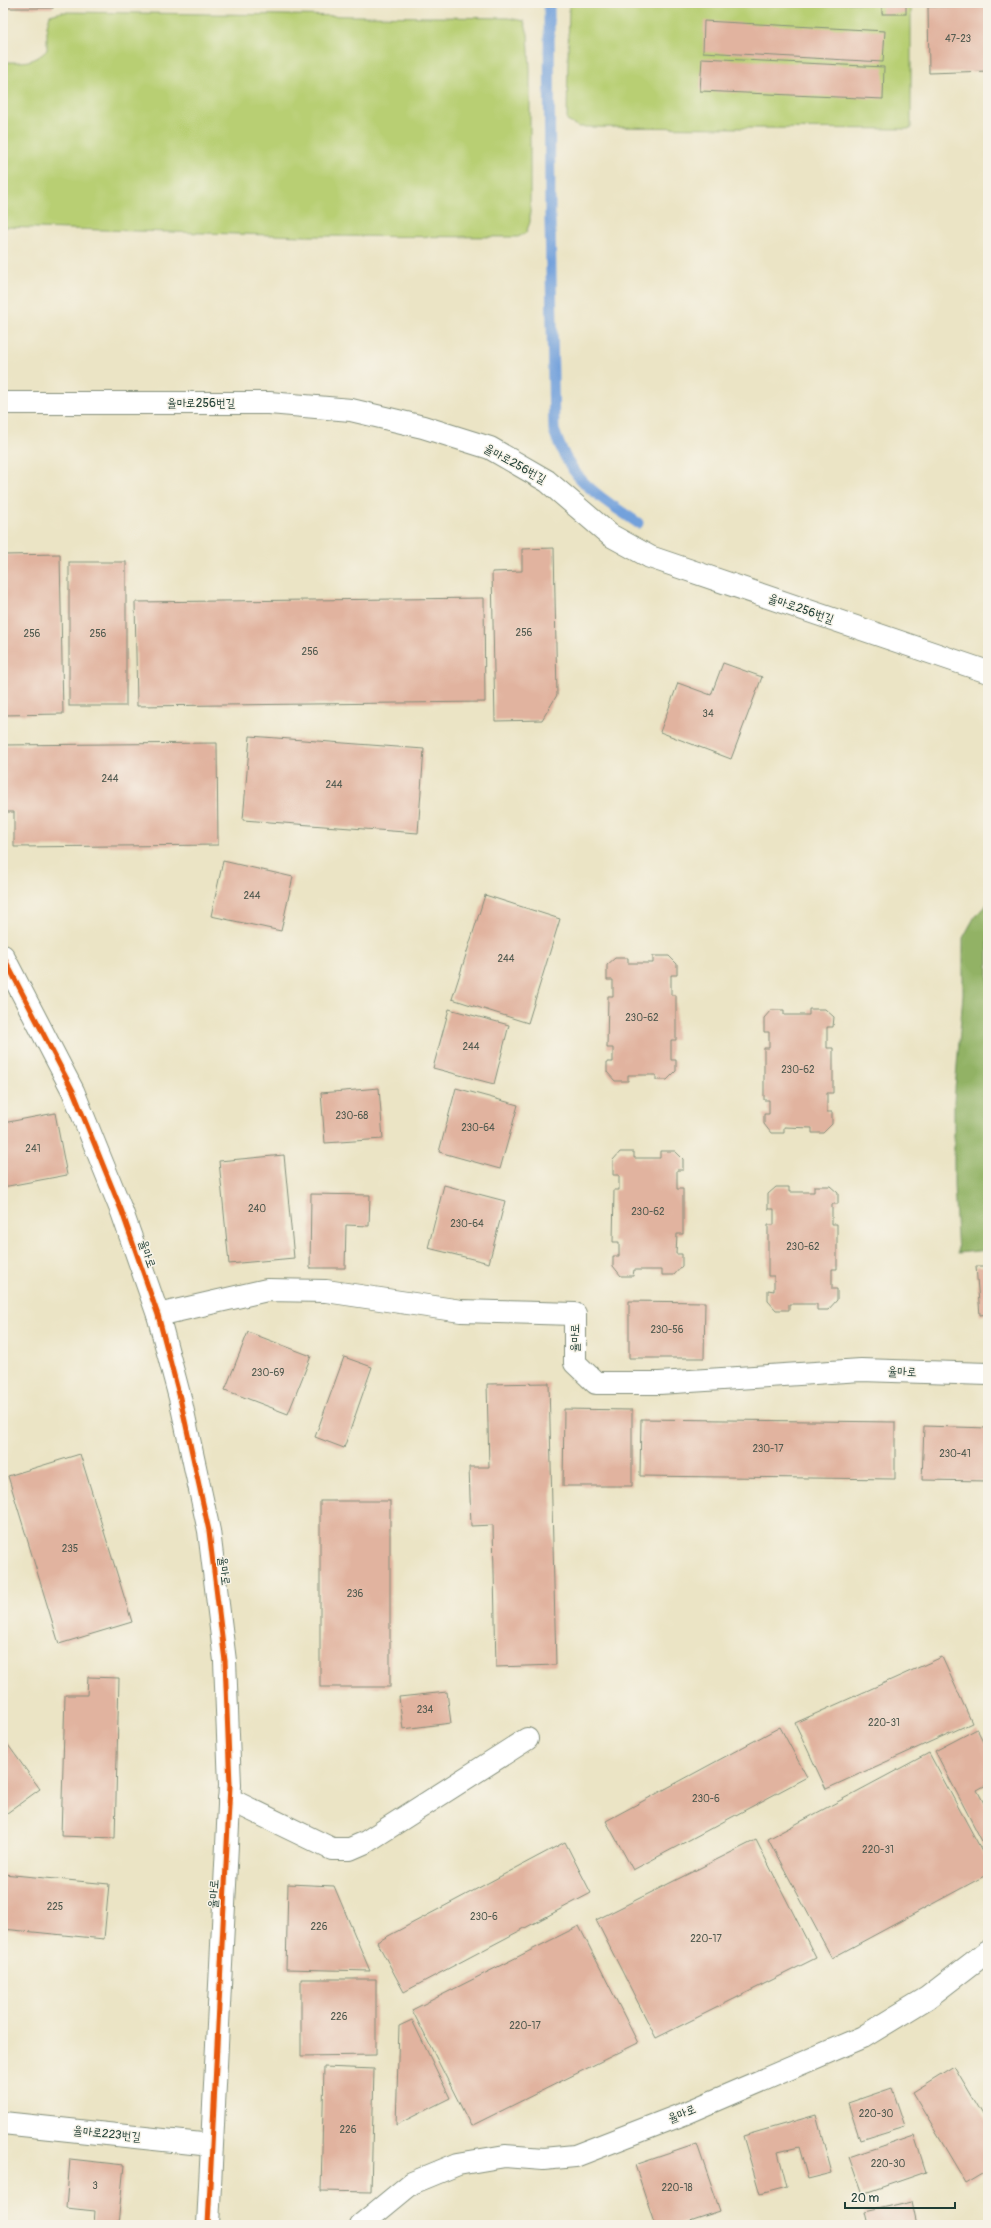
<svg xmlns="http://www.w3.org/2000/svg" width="991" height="2228" viewBox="0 0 991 2228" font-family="Pangolin,'Poor Story',sans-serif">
<rect width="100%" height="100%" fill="#f7f3e8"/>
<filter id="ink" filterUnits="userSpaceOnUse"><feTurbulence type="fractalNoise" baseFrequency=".025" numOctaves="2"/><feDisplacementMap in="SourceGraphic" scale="8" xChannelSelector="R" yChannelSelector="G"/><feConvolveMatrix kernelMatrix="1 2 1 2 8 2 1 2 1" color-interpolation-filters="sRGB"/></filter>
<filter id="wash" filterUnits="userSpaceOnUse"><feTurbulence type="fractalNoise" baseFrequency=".012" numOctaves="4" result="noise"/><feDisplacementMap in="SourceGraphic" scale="16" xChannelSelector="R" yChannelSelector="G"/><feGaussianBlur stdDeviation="0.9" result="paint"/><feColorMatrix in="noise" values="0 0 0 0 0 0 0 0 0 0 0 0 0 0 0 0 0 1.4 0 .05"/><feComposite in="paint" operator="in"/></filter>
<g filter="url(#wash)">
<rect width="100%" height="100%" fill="#ebe4c5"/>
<g fill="#b8cf73" stroke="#6c8654">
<path d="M569 3H911V129L579 127 567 121Z"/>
<path d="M62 12 508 18 524 21 528 34 530 69V222L526 233 518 237 304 236 3 227V62C22 62 33 64 47 50V25L50 15Z"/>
</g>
<path fill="#92b265" stroke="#58784c" d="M988 903V1250L958 1253 954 1186V1101L963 995V938L975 916Z"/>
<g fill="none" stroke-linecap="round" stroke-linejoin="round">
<path stroke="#73a1db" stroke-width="11" d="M549 3 550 219 554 430C570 481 596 494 638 523"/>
</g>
<g id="blocks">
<g fill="#e1b39f">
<rect x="3" y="3" width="50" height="5"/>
<rect x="882" y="3" width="24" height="11"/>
<path d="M988 6V71L929 73 928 7Z"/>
<path d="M704 21 885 31 883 62 703 52Z"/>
<path d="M702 58 884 67 883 99 700 91Z"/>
<path d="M554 548 557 695 542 720 495 721 492 572 522 571V549Z"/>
<path d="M60 554 63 714 3 715V555Z"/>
<rect x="69" y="562" width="57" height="144"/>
<path d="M484 598 485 702 137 706 135 602Z"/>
<path d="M723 663 762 677 731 759 660 732 678 683 711 695Z"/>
<path d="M250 736 424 749 418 833 243 820Z"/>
<path d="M217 743 218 845 14 847V812H3V745Z"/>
<path d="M223 861 293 877 281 931 211 916Z"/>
<path d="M485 895 560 919 528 1023 452 999Z"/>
<path d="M653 956H669L677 964V975H671V995H676V1040H671V1060H676V1071L667 1080H656V1075H628V1081H615L607 1072V1062H613V1048H607L608 996H613V980H607V965L615 958H628V963H653Z"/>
<path d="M449 1009 509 1025 494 1084 433 1068Z"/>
<path d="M809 1009H825L834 1017 833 1027H827V1048H833V1093H827V1112H832V1124L823 1133H812V1128L784 1127V1133H771L764 1124V1114H769V1100H764V1048H769V1032H764V1018L771 1010H784V1015H809Z"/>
<path d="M379 1088 383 1139 325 1143 321 1093Z"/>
<path d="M456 1088 518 1105 500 1169 439 1152Z"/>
<path d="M55 1113 67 1175 3 1187V1123Z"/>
<path d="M660 1151H675L683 1159V1170H677V1189H683V1234H677L676 1254H682V1266L674 1275H662V1270H634L633 1276H621L613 1266V1256H619V1242H613L614 1190H619V1175H613V1160L620 1152H634V1158H660Z"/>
<path d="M284 1155 294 1258 229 1264 219 1161Z"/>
<path d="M444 1185 505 1201 489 1263 428 1248Z"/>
<path d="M814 1186H830L838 1193V1204H832V1224H837V1269H832V1289H837V1300L828 1310H817V1304H789V1310H776L768 1301V1290L774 1291V1276H768V1225H774V1209H768V1194L776 1187H789V1192H814Z"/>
<path d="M311 1194 370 1195 369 1226 346 1225 345 1268H310Z"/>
<path d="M976 1266H988V1314L980 1315Z"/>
<path d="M629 1301 705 1302 704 1358H629Z"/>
<path d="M248 1332 311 1356 288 1414 225 1390Z"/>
<path d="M344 1357 372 1367 344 1448 315 1437Z"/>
<path d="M549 1383 556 1665 496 1667 493 1525 471 1526 469 1467H489L487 1384Z"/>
<path d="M564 1409 632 1410V1486H563Z"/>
<path d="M641 1419 895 1422V1479L640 1476Z"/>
<path d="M924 1426 988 1428V1481L922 1480Z"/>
<path d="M80 1454 132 1622 59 1644 8 1476Z"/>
<rect x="320" y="1501" width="70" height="186"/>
<path d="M942 1657 972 1723 826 1789 795 1723Z"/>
<path d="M88 1677 119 1678 115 1838 61 1836 65 1695H87Z"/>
<path d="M447 1692 451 1723 403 1729 399 1697Z"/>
<path d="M780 1727 807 1777 633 1870 606 1821Z"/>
<path d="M977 1729 988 1751V1784L977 1790 988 1811V1846L985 1847 935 1751Z"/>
<path d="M3 1738 40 1789 3 1816Z"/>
<path d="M929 1753 988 1862V1874L832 1958 768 1839Z"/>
<path d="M756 1840 816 1958 656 2038 596 1920Z"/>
<path d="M565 1842 591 1893 404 1992 377 1942Z"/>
<path d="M3 1874 109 1884 104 1939 3 1929Z"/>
<path d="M288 1884 334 1886 370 1971 286 1969Z"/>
<path d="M579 1926 638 2043 471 2126 412 2010Z"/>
<path d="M301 1979H376V2055L301 2056Z"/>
<path d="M412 2020 450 2098 396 2125 399 2026Z"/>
<path d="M954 2066 988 2123V2170L966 2183 912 2092Z"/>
<path d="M324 2067 374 2069 371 2192 321 2191Z"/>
<path d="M892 2088 905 2126 860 2140 848 2103Z"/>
<path d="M816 2115 832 2173 808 2179 799 2147 778 2152 787 2187 760 2194 743 2136Z"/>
<path d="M914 2135 926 2172 862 2194 849 2157Z"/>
<path d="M697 2144 720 2211 678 2225H655L635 2165Z"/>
<path d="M70 2159 124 2165 118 2225H94L95 2211 66 2208Z"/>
<path d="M912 2201 917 2225H868L865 2212Z"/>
</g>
</g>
</g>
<g filter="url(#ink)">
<use href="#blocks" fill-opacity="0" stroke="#85907c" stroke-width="1"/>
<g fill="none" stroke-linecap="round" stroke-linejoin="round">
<g stroke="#85907c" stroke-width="24">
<g id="minor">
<path d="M3 403H269L351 410 423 427 490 448 547 481 610 535 650 557 988 672"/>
<path d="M3 956 73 1091 122 1212 158 1315 180 1398 209 1531 225 1661 230 1785 208 2225"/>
<path d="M158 1315 267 1290 326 1291 461 1311 575 1314V1363L596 1383H659L861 1370 988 1374"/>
<path d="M229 1799 332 1849H350L366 1842 527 1739"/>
<path d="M3 2123 211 2145"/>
<path d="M361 2225 412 2183 458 2164 505 2156 543 2159 575 2156 686 2113 863 2037 927 1998 988 1951"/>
</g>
</g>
<use href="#minor" stroke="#fff" stroke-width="22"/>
<g stroke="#f7f3e8" stroke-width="8">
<path id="cycleway" d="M3 956 73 1091 122 1212 158 1315 180 1398 209 1531 225 1661 230 1785 208 2225"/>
</g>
<use href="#cycleway" stroke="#e8590c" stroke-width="5"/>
</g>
</g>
<g text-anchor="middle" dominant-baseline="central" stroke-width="3" stroke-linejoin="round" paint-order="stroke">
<g font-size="10" fill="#505a4f">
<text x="958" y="39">47-23</text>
<text x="524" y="633">256</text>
<text x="32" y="634">256</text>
<text x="98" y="634">256</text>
<text x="310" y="652">256</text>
<text x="708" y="714">34</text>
<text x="110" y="779">244</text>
<text x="334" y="785">244</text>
<text x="252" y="896">244</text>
<text x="506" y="959">244</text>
<text x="642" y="1018">230-62</text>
<text x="471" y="1047">244</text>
<text x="798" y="1070">230-62</text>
<text x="352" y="1116">230-68</text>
<text x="478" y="1128">230-64</text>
<text x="33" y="1149">241</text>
<text x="257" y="1209">240</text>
<text x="648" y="1212">230-62</text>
<text x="467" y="1224">230-64</text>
<text x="803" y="1247">230-62</text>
<text x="667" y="1330">230-56</text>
<text x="268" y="1373">230-69</text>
<text x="768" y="1449">230-17</text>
<text x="955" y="1454">230-41</text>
<text x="70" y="1549">235</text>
<text x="355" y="1594">236</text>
<text x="425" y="1710">234</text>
<text x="884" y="1723">220-31</text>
<text x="706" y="1799">230-6</text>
<text x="878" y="1850">220-31</text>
<text x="55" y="1907">225</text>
<text x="484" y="1917">230-6</text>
<text x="319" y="1927">226</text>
<text x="706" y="1939">220-17</text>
<text x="339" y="2017">226</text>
<text x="525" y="2026">220-17</text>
<text x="876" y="2114">220-30</text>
<text x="348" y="2130">226</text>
<text x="888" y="2164">220-30</text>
<text x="95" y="2186">3</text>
<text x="677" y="2188">220-18</text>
</g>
<g font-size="12" fill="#1f3d34" stroke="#f7f3e8">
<text x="201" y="403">율마로256번길</text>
<text transform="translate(515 464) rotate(29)">율마로256번길</text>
<text transform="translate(801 609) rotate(19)">율마로256번길</text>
<text transform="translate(147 1254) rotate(71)">율마로</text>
<text transform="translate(575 1338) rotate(-90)">율마로</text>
<text transform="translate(902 1372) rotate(2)">율마로</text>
<text transform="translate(224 1571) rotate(83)">율마로</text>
<text transform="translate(214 1894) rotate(-87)">율마로</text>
<text transform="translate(682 2114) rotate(-22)">율마로</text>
<text transform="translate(107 2134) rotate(6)">율마로223번길</text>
</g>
</g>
<rect width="991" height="2228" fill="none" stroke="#f7f3e8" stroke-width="16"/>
<path d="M845 2202v6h110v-6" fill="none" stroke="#1f3d34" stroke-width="2"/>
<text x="851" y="2202" font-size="12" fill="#1f3d34" stroke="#f7f3e8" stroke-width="3" paint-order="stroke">20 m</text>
</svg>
